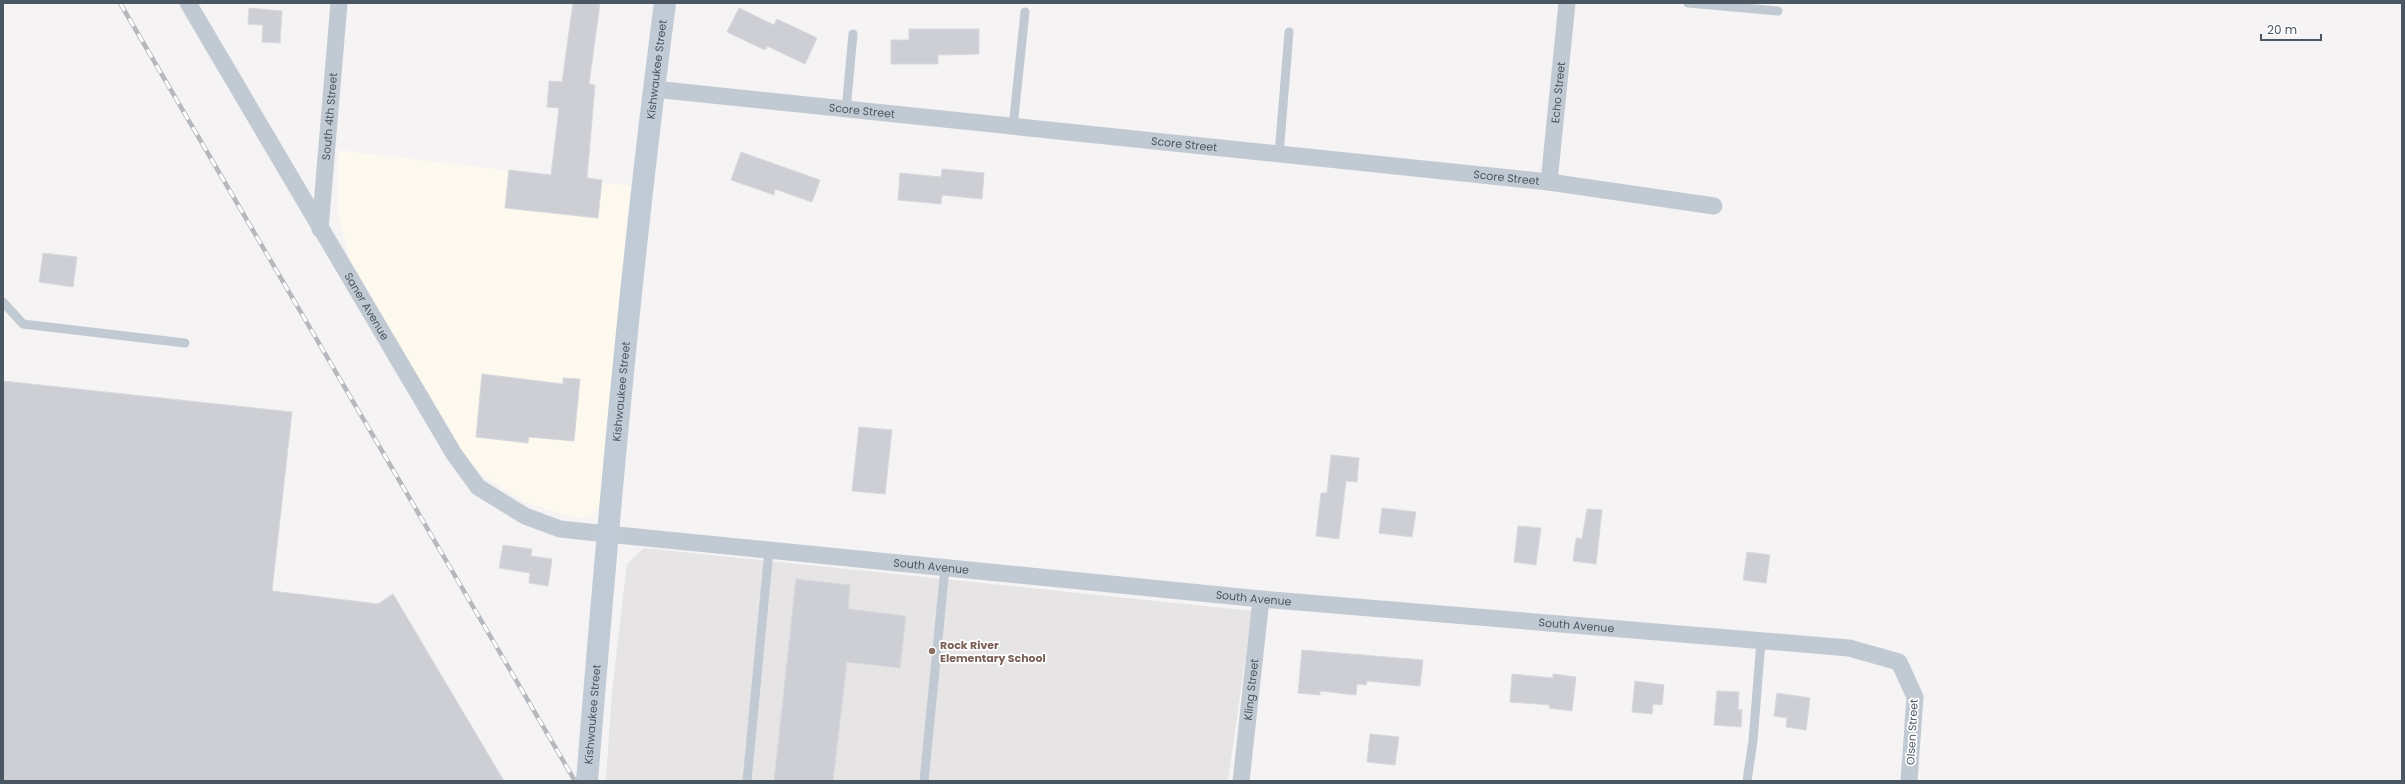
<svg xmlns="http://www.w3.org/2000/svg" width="2405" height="784" font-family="Poppins,sans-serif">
<rect width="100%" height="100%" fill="#f5f3f3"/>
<!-- commercial -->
<path fill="#fdf9ef" d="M339,150L631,186L599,507L592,515L580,519L527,503L483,476L463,455L350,261L338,212Z"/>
<!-- education -->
<path fill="#e6e4e5" d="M644,548L1252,611L1228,781H606L612,691L627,564Z"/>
<!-- building -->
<path fill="#cdcfd5" stroke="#d7d9de" d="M573,3H600L589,84L595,85L587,178L602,180L598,218L505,208L509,170L551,175L559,108L547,107L549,81L562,82Z
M249,8L282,11L280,43L262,42L263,25L248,24Z
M739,8L774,25L777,19L817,38L805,64L767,46L765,50L727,32Z
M909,29H979V54L938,55V64H891V40H909Z
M741,152L820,180L812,202L775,189L774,195L731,180Z
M942,169L984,173L982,199L942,195L941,204L898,200L900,173L941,177Z
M43,253L77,257L73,287L39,282Z
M482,374L563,384V378L580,379L574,441L529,437L528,443L476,437Z
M3,381L292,412L272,591L378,604L393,594L504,781H3Z
M859,427L892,430L885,494L852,491Z
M1331,455L1359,458L1357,482L1346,481L1339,539L1316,536L1321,493H1327Z
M1382,508L1416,512L1412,537L1379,533Z
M1587,509L1602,510L1596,564L1573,561L1576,538L1582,539Z
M1518,526L1541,528L1536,565L1514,562Z
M503,545L532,549L531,556L552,559L548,586L529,583L530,573L499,568Z
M1747,552L1770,555L1766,583L1743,580Z
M796,579L850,585L848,609L906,616L900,668L847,662L833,781H774Z
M1302,650L1423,660L1420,686L1367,681L1366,685L1357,684L1356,695L1320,691V695L1298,693Z
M1512,674L1553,678V674L1576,677L1572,711L1549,708L1550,705L1510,702Z
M1635,681L1664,685L1662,705L1653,704L1652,714L1632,712Z
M1717,691L1739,692L1738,709L1742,710L1741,727L1714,725Z
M1777,693L1810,698L1806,730L1786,727L1787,718L1774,716Z
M1370,734L1399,737L1395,765L1367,762Z"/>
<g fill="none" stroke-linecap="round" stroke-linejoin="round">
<!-- lane -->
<path stroke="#c1cad2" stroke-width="9" d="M1688,3L1778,11
M846,110L853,34
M1013,127L1025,12
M1279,154L1289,32
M3,302L23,324L185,343
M747,781L769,550
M924,781L945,568
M1747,781L1753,741L1761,641"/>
<!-- street -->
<g stroke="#c1cad2" stroke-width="17">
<path id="s1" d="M188,3L454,454L478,487L525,516L560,529L607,534L1261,599L1849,648L1899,662L1915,697L1909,781"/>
<path id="s2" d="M654,89L1549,182L1714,206"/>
<path id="s3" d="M1549,182L1567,3"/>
<path id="s4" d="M320,229L339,3"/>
<path id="s5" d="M1241,781L1261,599"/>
</g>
<!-- secondary -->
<path stroke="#c1cbd6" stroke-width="22" id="s6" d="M587,781C608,521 631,261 665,3"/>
<!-- rail casing -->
<g stroke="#b5b8bd" stroke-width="4.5">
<path id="rail" d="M120,3L575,781"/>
</g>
<!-- rail -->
<use href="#rail" stroke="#fff" stroke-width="3" stroke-dasharray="9" stroke-linecap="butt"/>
</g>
<!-- markers -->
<circle fill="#8d6e63" stroke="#fff" stroke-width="1.5" cx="932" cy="651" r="4"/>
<g text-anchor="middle" stroke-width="3.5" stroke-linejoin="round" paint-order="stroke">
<!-- street labels -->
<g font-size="11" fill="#4a5661" stroke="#fff">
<text dy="4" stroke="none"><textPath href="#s6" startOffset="715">Kishwaukee Street</textPath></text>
<text dy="4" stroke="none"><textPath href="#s3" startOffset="90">Echo Street</textPath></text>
<text dy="4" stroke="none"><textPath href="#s2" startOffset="209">Score Street</textPath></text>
<text dy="4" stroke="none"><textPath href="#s4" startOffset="113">South 4th Street</textPath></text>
<text dy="4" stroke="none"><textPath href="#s2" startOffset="533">Score Street</textPath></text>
<text dy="4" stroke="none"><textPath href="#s2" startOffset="857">Score Street</textPath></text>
<text dy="4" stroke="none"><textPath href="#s1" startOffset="352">Saner Avenue</textPath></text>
<text dy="4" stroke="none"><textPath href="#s6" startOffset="391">Kishwaukee Street</textPath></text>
<text dy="4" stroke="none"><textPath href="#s1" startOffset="1030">South Avenue</textPath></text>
<text dy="4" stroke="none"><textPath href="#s1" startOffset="1354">South Avenue</textPath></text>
<text dy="4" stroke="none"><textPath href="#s1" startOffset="1678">South Avenue</textPath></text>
<text dy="4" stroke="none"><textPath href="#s5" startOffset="92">Kling Street</textPath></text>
<text dy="4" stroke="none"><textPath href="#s6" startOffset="67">Kishwaukee Street</textPath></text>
<text transform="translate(1912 732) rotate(-87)" y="4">Olsen Street</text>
</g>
<!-- education labels -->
<g font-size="11" font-weight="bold" fill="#785e54" stroke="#fff" text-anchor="start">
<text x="940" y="649">Rock River<tspan x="940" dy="13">Elementary School</tspan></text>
</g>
</g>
<!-- border -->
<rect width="2405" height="784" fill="none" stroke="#4a5661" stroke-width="8"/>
<!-- scale -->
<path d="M2261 34v6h60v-6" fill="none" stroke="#4a5661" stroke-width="2"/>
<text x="2267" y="34" font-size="12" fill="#4a5661" stroke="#ffffff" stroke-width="3" paint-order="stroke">20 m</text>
</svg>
